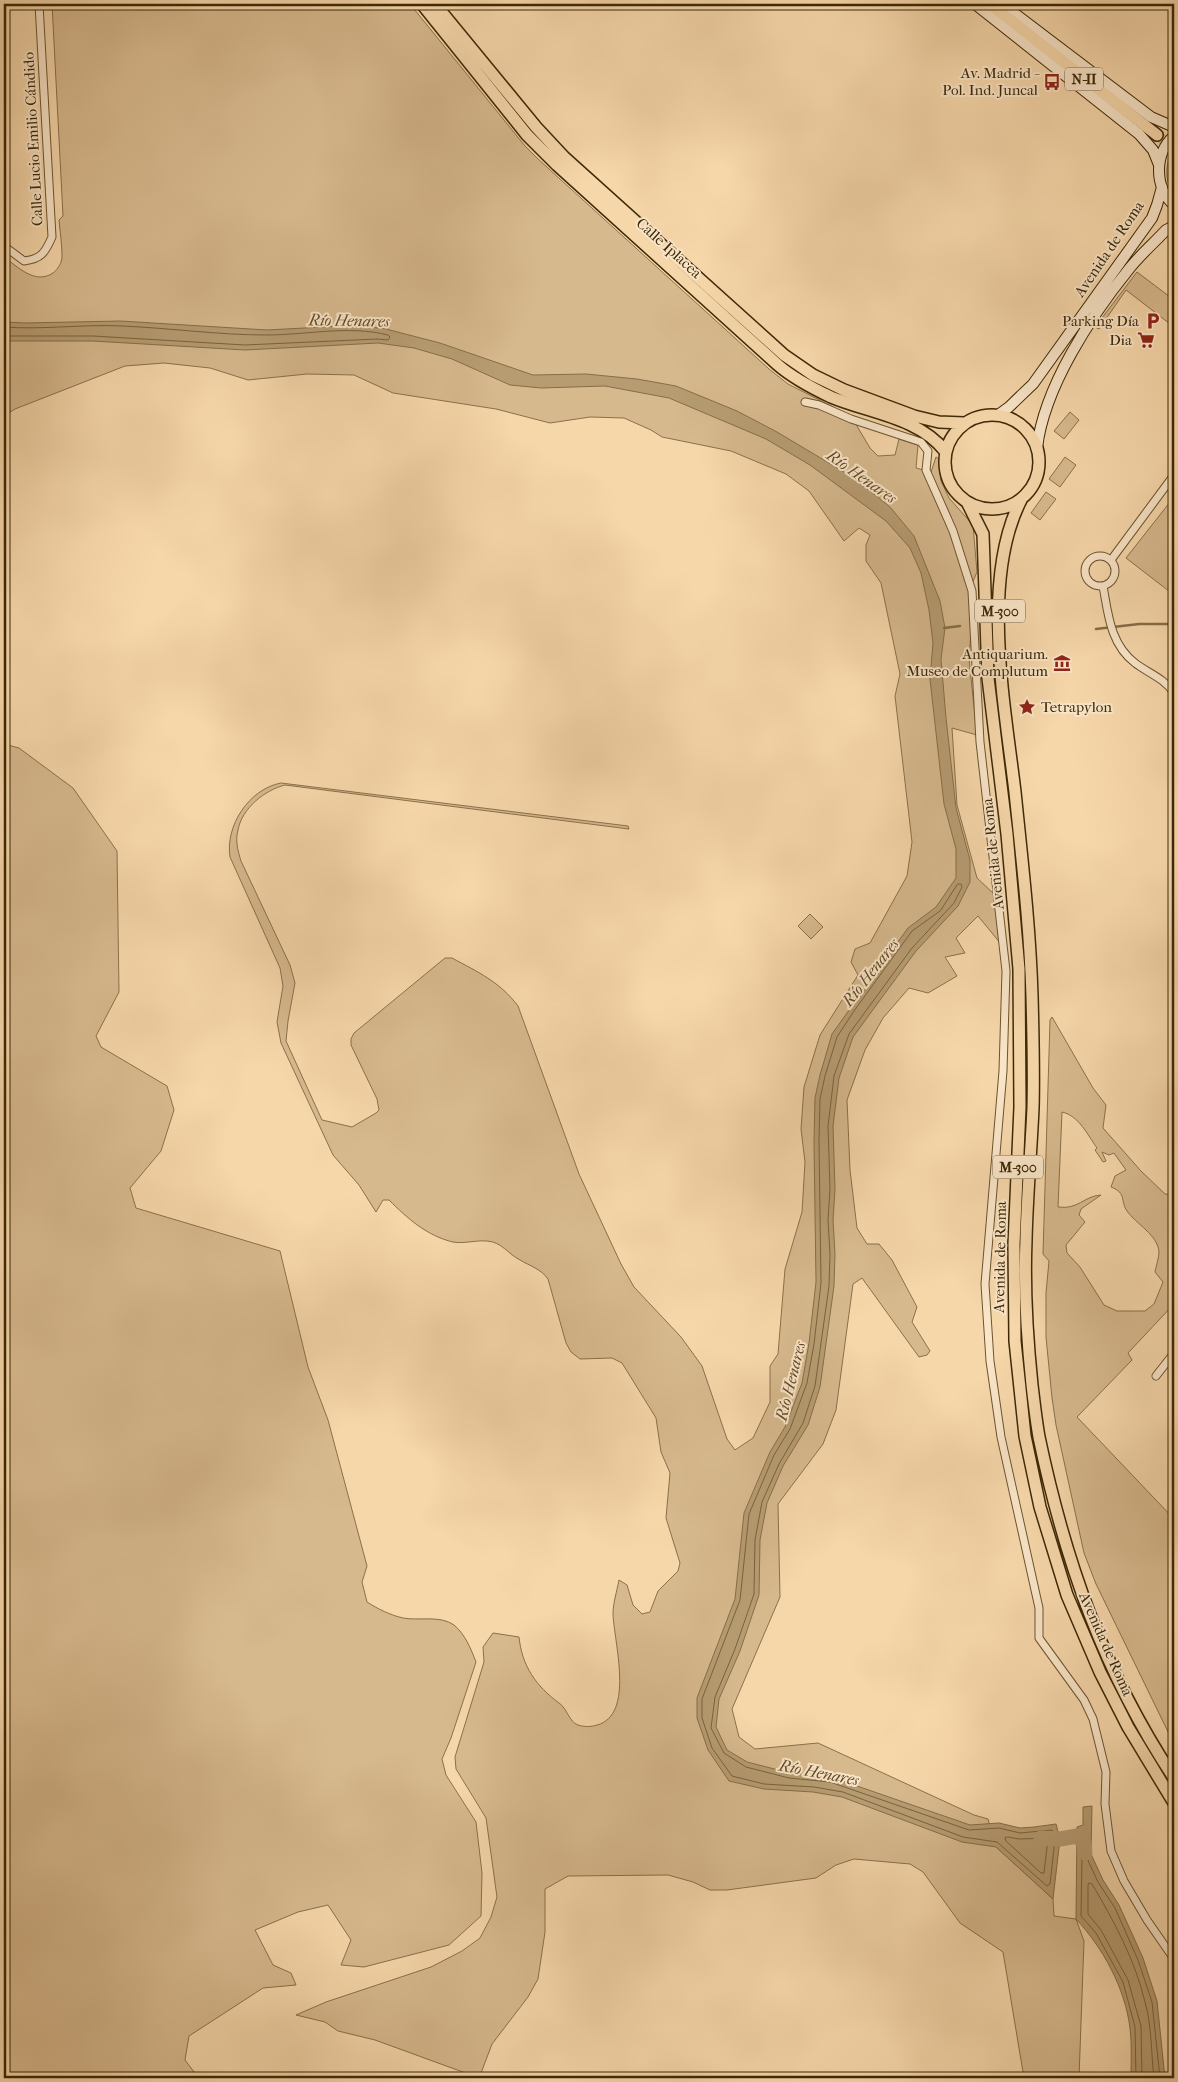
<svg xmlns="http://www.w3.org/2000/svg" width="1178" height="2082" font-family="'IM FELL French Canon',serif">
<rect width="100%" height="100%" fill="#f6d7aa"/>
<filter id="stains"><feTurbulence type="fractalNoise" baseFrequency=".004" numOctaves="4"/><feColorMatrix values="0 0 0 0 .2 0 0 0 0 .09 0 0 0 0 .02 0 0 0 .5 -.17"/></filter>
<radialGradient id="worn" r=".72"><stop offset=".6" stop-color="#630" stop-opacity="0"/><stop offset="1" stop-color="#630" stop-opacity=".3"/></radialGradient>
<!-- green -->
<path fill="#d7b98e" stroke="#8a704a" fill-rule="evenodd" d="M52,4H410L525,146L538,159L769,369L788,384L851,416L870,448L878,456L895,455L899,439L918,445L916,468L931,472L936,457L939,459L941,481L949,498L973,525L977,572L969,591L971,631L969,659L977,735L952,728L957,805L977,878L994,894L1001,944L978,916L956,938L965,953L945,957L957,976L928,993L909,988L883,1018L865,1050L847,1100L850,1170L857,1228L867,1244H879L892,1260L917,1307L912,1322L930,1351L927,1355L919,1357L862,1278L853,1284L836,1410L823,1444L778,1504L780,1597L732,1709L739,1737L755,1749L818,1743L974,1815L988,1819L996,1847L1053,1899L1054,1916L1076,1919L1084,1941L1079,2078H1024L1003,1952L960,1923L923,1872L910,1864L854,1859L836,1865L816,1878L727,1890H710L693,1882L668,1875L568,1876L545,1889V1932L538,1979L528,1997L492,2044L481,2073L471,2075L375,2040L338,2031L325,2022L296,2015L326,2002L431,1967L462,1951L480,1938L491,1917L497,1897L486,1818L456,1769L455,1757L484,1662L483,1647L493,1633L519,1637C522,1666 536,1686 559,1703C567,1708 569,1722 578,1725C584,1727 591,1727 597,1725C635,1715 614,1642 613,1614C613,1603 617,1591 619,1580L627,1585L633,1605L642,1614L650,1612L658,1591L678,1571L680,1563L666,1518L670,1473L661,1452L656,1418L622,1363L612,1358L580,1359L571,1352L566,1343L548,1279C541,1269 530,1266 520,1260C508,1254 502,1242 487,1241C476,1240 464,1244 453,1242C427,1236 407,1218 389,1200H383L376,1212L359,1185L333,1155L281,1043L277,1022L283,986L280,968L230,857C225,826 249,789 281,783L628,826L629,829L285,785C265,790 242,808 238,830C235,841 238,851 241,861L290,965L295,983L288,1021L286,1041L322,1120L352,1127L376,1113L379,1110L377,1099L351,1045V1039L354,1033L445,958H452C478,972 500,982 518,1006L579,1174L621,1264L634,1287L681,1337L702,1366L727,1439L735,1450L753,1438L770,1402V1366L778,1354L785,1269L802,1212L805,1162L801,1129L804,1087L820,1035L858,975L851,962L855,949L870,943L907,876L912,842L895,696L900,674L881,583L866,561V545L870,535L859,528L844,541L809,491L786,474L731,451L662,437L651,430L624,418L590,417L550,423L496,409L393,393L354,375L307,374L248,380L210,368L164,363L125,366L15,409L4,416V257C18,267 35,285 53,273C58,269 62,263 62,256C62,244 60,232 59,220L63,216Z
M1173,149L1174,150V195C1164,180 1165,165 1173,149Z
M1137,272L1174,300V327L1126,290L1099,329L1095,327Z
M1070,412L1079,420L1064,439L1054,431Z
M1065,457L1076,465L1060,487L1049,479Z
M1046,492L1056,499L1040,520L1031,513Z
M1174,497V595L1126,558Z
M4,744L19,748L73,788L117,851L119,992L96,1036L101,1047L167,1086L174,1110L161,1151L130,1188L136,1208L280,1251L308,1367L328,1420L367,1566L362,1582L367,1602C378,1609 390,1615 403,1618C419,1621 440,1615 454,1625C465,1634 471,1649 476,1662L451,1738L442,1759L446,1775L476,1822L482,1873L481,1916L449,1945L364,1967L341,1965L351,1940L328,1905L298,1912L255,1930L273,1965L291,1973L296,1985L263,1988L189,2036L185,2060L194,2072L210,2078H4Z
M810,914L823,927L811,939L798,926Z
M1052,1017L1093,1088L1106,1105L1103,1128L1141,1171L1165,1194L1174,1195V1207L1168,1208L1174,1217V1304L1128,1353L1132,1360L1077,1417L1174,1519V1744L1096,1584L1084,1553L1056,1425L1052,1398L1046,1337V1293L1049,1261L1043,1254L1050,1020ZM1062,1112C1079,1116 1087,1134 1097,1148L1095,1150L1103,1162L1106,1161L1102,1152L1109,1155L1114,1153L1126,1170L1115,1176L1111,1187C1127,1193 1120,1201 1127,1211C1136,1224 1158,1235 1159,1252C1159,1258 1156,1266 1155,1272L1163,1282L1154,1304L1145,1311H1117L1104,1305L1080,1267L1067,1253L1066,1245L1085,1222L1079,1215L1081,1209L1101,1195C1084,1196 1078,1210 1058,1207Z"/>
<!-- water -->
<path fill="#b79c72" stroke="#866e47" d="M120,321L267,330L342,326L382,328L440,343L533,375L586,374L637,379L676,386L737,411L777,432L854,478L890,507L914,536L940,601L945,628L941,659L946,718L956,808L970,860V882L958,906L916,951L853,1037L839,1078L833,1126L835,1189L833,1220L835,1254L834,1286L820,1387L808,1425L783,1466L767,1503L760,1540L759,1595L740,1651L719,1699L716,1727L727,1750L747,1762L790,1773L831,1777L970,1825L999,1823L1020,1828L1034,1827L1056,1824L1060,1839L1053,1899L996,1847L962,1842L842,1797L813,1792L764,1789L729,1781L708,1750L697,1718V1698L735,1599L744,1513L770,1452L785,1427L802,1383L809,1343L816,1282L814,1142L815,1098L820,1075L832,1034L908,928L936,907L956,878V849L944,804L930,679L933,643L929,610L921,573L910,548L886,521L810,465L766,439L669,398L605,386L541,388L510,385L452,359L414,348L378,343L245,350L93,341H4V322L25,323Z
M1092,1806L1091,1854L1103,1880L1119,1905L1143,1958L1157,2001L1165,2078H1131C1131,2062 1132,2044 1130,2028C1125,1988 1103,1948 1076,1919L1077,1827L1083,1825V1807Z"/>
<g fill="none" stroke-linecap="round" stroke-linejoin="round">
<!-- shore -->
<path stroke="#7a623c" stroke-width="1" d="M4,327C43,330 83,324 122,326C170,328 218,335 267,335C306,335 349,325 388,335L390,337L388,340L377,339L245,345L93,336H4
M958,884H961L962,887L954,903L912,948L849,1034L834,1076L828,1126L830,1189L828,1220L830,1254L829,1286L815,1386L803,1423L779,1464L762,1502L755,1540L754,1594L735,1649L715,1697L711,1728L724,1753L746,1767L789,1778L830,1782L969,1830L999,1828L1020,1833L1052,1830L1055,1839L1050,1884L1047,1886L997,1842L963,1837L843,1792L814,1787L764,1784L732,1776L712,1748L702,1718V1699L740,1600L749,1514L774,1455L790,1429L807,1383L814,1344L821,1283L819,1142L820,1099L825,1076L837,1037L854,1011L912,931L940,911Z
M1008,1837L1019,1839L1048,1838L1044,1873H1041L1006,1841L1005,1838Z
M1136,2078L1135,2027L1123,1982L1096,1933L1081,1916L1082,1857L1084,1854L1086,1856L1098,1882L1115,1908L1138,1960L1152,2002L1160,2078
M1142,2078L1141,2026L1128,1980L1101,1930L1088,1914V1885L1089,1883L1092,1884C1114,1921 1135,1960 1145,2002C1152,2026 1151,2054 1154,2078"/>
<!-- stream -->
<path stroke="#866e47" stroke-width="2.5" d="M944,628L960,626
M1096,629L1139,624H1174"/>
<!-- river -->
<path stroke="#b79c72" stroke-width="15" d="M1041,1838L1060,1839L1077,1836L1084,1843L1085,1853"/>
<!-- primary-tunnel -->
<path stroke="#d1b489" stroke-width="11" stroke-dasharray="11 5.5" stroke-linecap="butt" d="M1157,135L1174,148"/>
<!-- street casing -->
<g stroke="#6b542f" stroke-width="9">
<path id="street" d="M4,246L24,261C41,259 45,253 52,237L39,4
M805,402L819,405L851,419L921,442L928,451L926,470L953,531L972,591L980,742L1006,971L1003,1071L985,1284L990,1361L1001,1437L1039,1608V1638L1084,1700L1093,1719L1106,1772L1105,1804L1111,1851L1124,1881L1147,1920L1174,1959
M1085 571a15 15 0 1 1 30 0a15 15 0 1 1-30 0Z
M1111,560L1174,475
M1103,586C1108,613 1110,644 1135,663C1148,673 1164,678 1174,693
M1156,1376L1174,1353"/>
</g>
<!-- secondary casing -->
<g stroke="#3d2806" stroke-width="12">
<path id="secondary" d="M975,4L1139,134L1153,150L1159,165
M1002,4L1151,117L1174,127
M1174,136C1154,153 1154,188 1174,205
M998,415L1009,407L1033,384L1152,218L1157,205L1162,187
M1037,448C1044,387 1091,316 1129,269C1140,255 1154,243 1166,230L1174,226"/>
</g>
<!-- primary casing -->
<g stroke="#3d2806" stroke-width="14">
<path id="primary" d="M422,4L527,135L557,165L778,365C793,378 812,388 831,397C869,413 918,417 945,451
M435,4L536,127L564,157L784,355L813,375L844,390L914,416L939,422L964,423
M990,4L1157,135
M945 462a47 47 0 1 1 94 0a47 47 0 1 1-94 0Z
M1021,500C980,580 1005,706 1015,792C1022,860 1030,928 1032,996C1033,1033 1034,1071 1033,1108C1031,1152 1027,1196 1026,1240C1024,1288 1027,1337 1032,1385C1034,1402 1036,1420 1039,1437C1065,1561 1104,1673 1174,1778
M968,504L983,534L988,678L1007,834L1019,969L1020,1107L1014,1244L1015,1341L1025,1436L1040,1507L1067,1595L1100,1672L1128,1727L1174,1803"/>
</g>
<!-- street -->
<use href="#street" stroke="#f9e5c8" stroke-width="7"/>
<!-- secondary -->
<use href="#secondary" stroke="#f9e5c8" stroke-width="10"/>
<!-- primary -->
<use href="#primary" stroke="#f6d7aa" stroke-width="11"/>
</g>
<!-- icons -->
<defs>
<g id="bus-bare" transform="scale(1.35)"><path d="M-5-6H5V4H4V6H2V4H-2V6H-4V4H-5ZM-3.5-4V0h7V-4ZM-3.5 1.2v1.5H-2V1.2ZM2 1.2v1.5H3.5V1.2Z" fill="#8f2418" stroke="#f9e5c8" stroke-width="2.5" paint-order="stroke"/></g>
<g id="parking-bare" transform="scale(1.35)"><path d="M-3.5-5.5H1a3.5 3.5 0 0 1 0 7H-1V5.5H-3.5ZM-1-3.4V-.6H.8a1.4 1.4 0 0 0 0-2.8Z" fill="#8f2418" stroke="#f9e5c8" stroke-width="2.5" paint-order="stroke"/></g>
<g id="supermarket-bare" transform="scale(1.35)"><path d="M-6-5.5h2.5l.6 2H6L4.5 2H-2.5L-4.4-4H-6ZM-1.5 3.2a1.3 1.3 0 1 0 .1 0ZM3 3.2a1.3 1.3 0 1 0 .1 0Z" fill="#8f2418" stroke="#f9e5c8" stroke-width="2.5" paint-order="stroke"/></g>
<g id="museum-bare" transform="scale(1.35)"><path d="M0-6L6-3V-2H-6V-3ZM-5-1h2V3h-2ZM-1-1h2V3h-2ZM3-1h2V3H3ZM-6 4H6V6H-6Z" fill="#8f2418" stroke="#f9e5c8" stroke-width="2.5" paint-order="stroke"/></g>
<g id="sight-bare" transform="scale(1.35)"><path d="M0-6L1.8-2.2L6-1.7L2.9 1.2L3.7 5.4L0 3.3L-3.7 5.4L-2.9 1.2L-6-1.7L-1.8-2.2Z" fill="#8f2418" stroke="#f9e5c8" stroke-width="2.5" paint-order="stroke"/></g>
</defs>
<g fill-rule="evenodd">
<use href="#bus-bare" x="1052" y="82"/>
<use href="#parking-bare" x="1153" y="321"/>
<use href="#supermarket-bare" x="1146" y="340"/>
<use href="#museum-bare" x="1062" y="663"/>
<use href="#sight-bare" x="1027" y="707"/>
</g>
<g text-anchor="middle" stroke-width="4" stroke-linejoin="round" paint-order="stroke">
<!-- shield labels -->
<g fill="#f9e5c8" stroke="#756140" stroke-width="1">
<rect x="1065" y="67.5" width="38" height="23" rx="4"/>
<rect x="975" y="599.5" width="50" height="23" rx="4"/>
<rect x="993" y="1155.5" width="50" height="23" rx="4"/>
</g>
<g font-size="14" font-weight="bold" fill="#3d2806">
<text x="1084" y="84">N-II</text>
<text x="1000" y="616">M-300</text>
<text x="1018" y="1172">M-300</text>
</g>
<!-- poi labels -->
<g font-size="15" fill="#3d2806" stroke="#f9e5c8" text-anchor="end">
<text x="1038" y="78">Av. Madrid -<tspan x="1038" dy="17">Pol. Ind. Juncal</tspan></text>
<text x="1139" y="326">Parking Día</text>
<text x="1132" y="345">Dia</text>
<text x="1048" y="659">Antiquarium.<tspan x="1048" dy="17">Museo de Complutum</tspan></text>
<text x="1041" y="712" text-anchor="start">Tetrapylon</text>
</g>
<!-- street labels -->
<g font-size="15" fill="#3d2806" stroke="#f9e5c8">
<text transform="translate(33 139) rotate(-93)" y="5">Calle Lucio Emilio Cándido</text>
<text transform="translate(669 248) rotate(42)" y="5">Calle Iplacea</text>
<text transform="translate(1109 249) rotate(-56)" y="5">Avenida de Roma</text>
<text transform="translate(993 854) rotate(-96)" y="5">Avenida de Roma</text>
<text transform="translate(1000 1257) rotate(-89)" y="5">Avenida de Roma</text>
<text transform="translate(1106 1644) rotate(66)" y="5">Avenida de Roma</text>
</g>
<!-- water labels -->
<g font-size="16" font-style="italic" fill="#624b26" stroke="#f9e5c8">
<text transform="translate(349 320) rotate(1)" y="6">Río Henares</text>
<text transform="translate(862 476) rotate(35)" y="6">Río Henares</text>
<text transform="translate(870 972) rotate(-52)" y="6">Río Henares</text>
<text transform="translate(790 1381) rotate(-76)" y="6">Río Henares</text>
<text transform="translate(819 1772) rotate(11)" y="6">Río Henares</text>
</g>
</g>
<!-- margin -->
<rect width="1178" height="2082" fill="none" stroke="#f6d7aa" stroke-width="20"/>
<rect x="5" y="5" width="1168" height="2072" fill="none" stroke="#3d2806" stroke-width="2.5"/>
<rect x="10" y="10" width="1158" height="2062" fill="none" stroke="#3d2806"/>
<rect width="100%" height="100%" filter="url(#stains)"/>
<rect width="100%" height="100%" fill="url(#worn)"/>
</svg>
